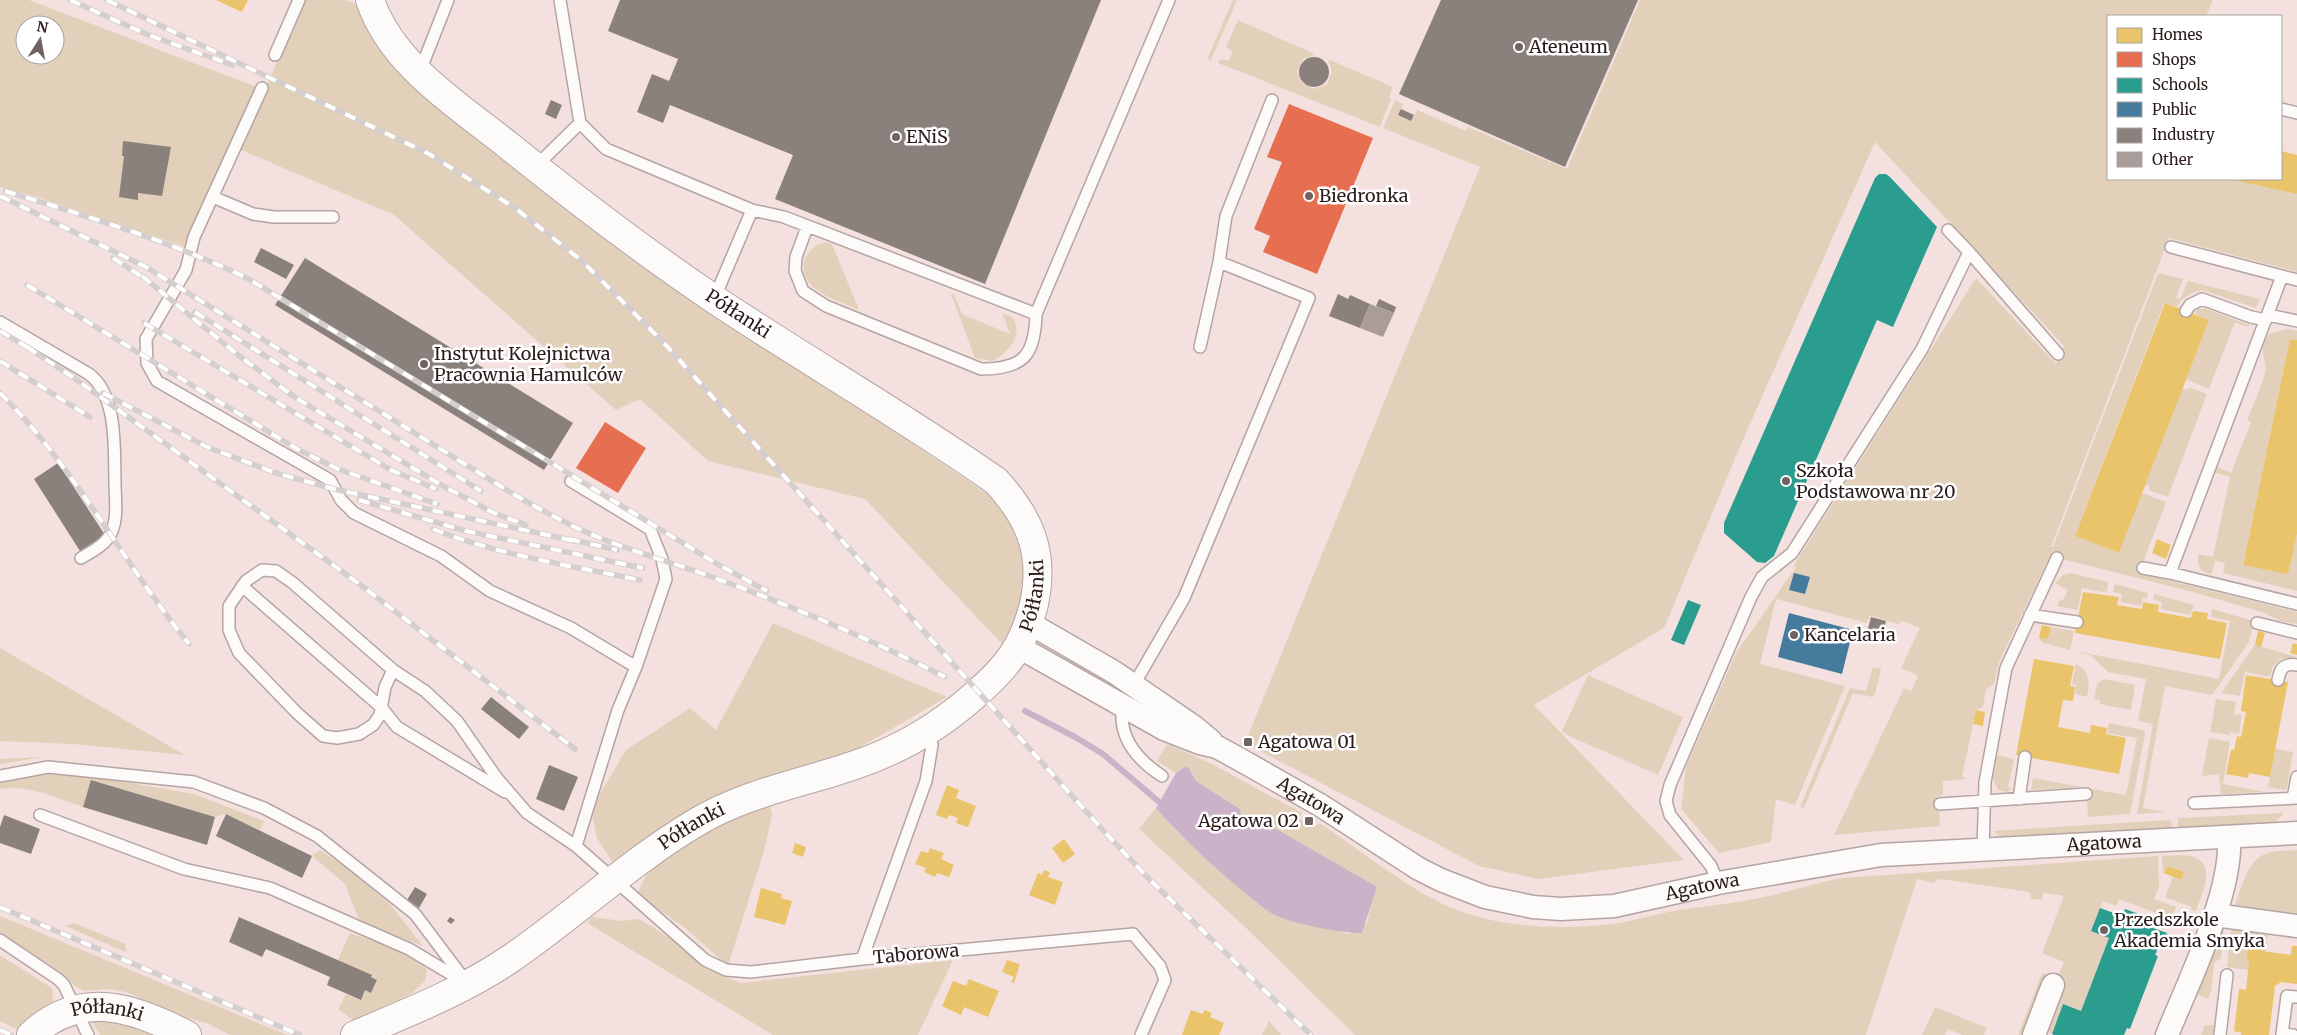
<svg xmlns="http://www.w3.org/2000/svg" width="2297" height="1035" font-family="Merriweather,serif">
<rect width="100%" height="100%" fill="#f4e1df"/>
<!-- green -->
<path fill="#e2d0bb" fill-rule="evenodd" d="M0,0H29L259,88L189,248L37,197L0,187ZM25,25H55V55H25Z
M304,0H346L359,5L712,309L995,499C1000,506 1007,512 1011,520C1035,562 1025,605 1002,644L865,499L708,461L640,399L616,410L394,215L239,149Z
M1233,0H1237L1211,60L1207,59Z
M1640,0H2213L2206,16H2108V179H2230L2297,194V272L2169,238L2051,547H2053L2158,273L2183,279L2176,298L2180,299L2188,281L2260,299L2256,308L2202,290C2191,292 2181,298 2177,307L2164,303L2075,536L2119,553L2142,493L2166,502L2139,573L2297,612V624L2280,621L2265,613L2193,592L2050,556L1999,662L1994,684L1986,689L1983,707L1976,710L1962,777L1968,779L1943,781V795L1938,797L1940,826L1834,835L1904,688L1911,691L1918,676L1901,668L1920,628L1903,621L1897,624L1870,615L1867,623L1776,599L1760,664L1845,686L1795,805L1776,799L1771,842L1719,853L1681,809L1686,767L1736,653L1796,567L1794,565L1976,278L2056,364L2064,346L1875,142L1742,442L1664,628L1534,705L1684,860L1538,879L1479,866L1245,743L1480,167L1383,128L1395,100L1403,104L1398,115L1411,121L1417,110L1466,131L1468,127L1567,169Z
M1238,20L1315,54L1303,59L1297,71L1302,83L1314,89L1327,84L1332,72L1328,59L1393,87L1389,97L1391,99L1380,127L1218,63L1220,59L1229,61L1233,52L1226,47Z
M825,242L832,244L859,310C839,301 794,289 805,259C809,250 816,244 825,242Z
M951,294H954L962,314L1010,334L1002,313L1012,317C1025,335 1008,353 992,361L975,358Z
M2204,308L2249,325L2248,327L2235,322L2209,389L2186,379L2209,320L2195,314L2197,309Z
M2289,329L2297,331V340L2290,339L2243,564L2288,574L2297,534V591L2223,573L2225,563L2215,561L2211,575L2201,570L2198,563V554L2213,557L2230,477L2216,473L2217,467L2231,473L2251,422L2247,420C2253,405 2261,389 2265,373C2269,360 2255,352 2270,333Z
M2189,387L2207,394L2168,497L2149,490L2150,486L2145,485L2182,388L2188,390Z
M2070,573L2108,582L2107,591L2102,592L2082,588L2078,610L2057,606L2060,599L2063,600L2068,590L2055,583L2063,575Z
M2115,584L2148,593L2147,598H2143L2141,606L2121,602L2122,594L2113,592Z
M2154,594L2194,605L2190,615L2161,609L2162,602L2153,599Z
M2212,609L2254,621L2249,642L2212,695L2165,686L2143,808L2166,812L2137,814L2153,724L2138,721L2146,679L2108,672L2090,655L2043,643L2038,637L2048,639L2051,627L2074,631L2070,650L2219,679L2230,621L2211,617Z
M773,623L947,697L855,750L736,793L614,865L597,838L591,809L626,750L690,708L716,730Z
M2255,645L2297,657L2280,659L2272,668L2270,677L2245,672L2240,696L2221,693Z
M0,648L185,755L73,744L0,741Z
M2076,664C2090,671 2090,682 2087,697L2075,694L2076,685L2072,684Z
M1873,667L1881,669L1875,694L1872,697L1853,693L1804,808L1800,807L1850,688L1866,691Z
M1588,675L1683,717L1658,775L1567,735L1562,731Z
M2104,679L2135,685L2131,710L2100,704V700L2094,699L2097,684Z
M2216,699L2236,702L2234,714L2242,715L2239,734L2230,732V735L2210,732Z
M2109,723L2143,730L2145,733L2130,814L2088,817L2086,788L2126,795L2137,738L2107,733Z
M2209,738L2230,742L2223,784L2265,792L2221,794L2219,774L2202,776Z
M1167,744L1212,764L1302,813L1299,818L1315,827L1319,823C1363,851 1404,887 1452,908C1501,928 1561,930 1613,924C1630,922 1647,916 1664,913C1699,906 1735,904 1769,896C1794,890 1817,883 1842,878L2158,856L2159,887L2154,899L2176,907L2169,925L2154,919L2156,913L2119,899L2116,906L2103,901L2091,931L2109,938L2081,1011L2063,1004L2052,1034L2045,1031L2018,1035L2042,973L2057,979L2064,962L2042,953L2064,896L2044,893L2041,900L2031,899L2030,892L1940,879L1933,883L1917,879L1866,1035H1355L1246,928L1139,829L1156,808L1178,833L1226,877L1327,928L1349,934L1367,923L1376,887L1268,824L1245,822L1241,816L1240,809L1196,781L1192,772L1179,769L1176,773L1157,761Z
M2275,749L2293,752L2287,788L2284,790L2268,787Z
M1997,755L2014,759L2008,787L2011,788L2007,792L1998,790L1993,779Z
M44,757L0,764V759Z
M44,774L91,776L194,794L264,821L260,830L226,814L215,817L92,780L83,807C57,798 28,784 0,789V781Z
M2033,778L2081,787L2031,790Z
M770,804L772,815L764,851L728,966L685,928L637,894L649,869L709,827Z
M2284,813L2273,824L2178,828V818Z
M2171,820L2172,829L2001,837L1993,831Z
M320,850L344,866L389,903L423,946L381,930L358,918L345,884L312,856Z
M2297,850V919L2233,911C2240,893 2246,861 2265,854C2275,850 2287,851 2297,850Z
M2181,855C2220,856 2204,889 2196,911L2191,910L2192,907L2165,897L2173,877L2181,880L2184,872L2167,866L2163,873L2162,856Z
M0,916L287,1035H230L209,1024L181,1016L126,992L107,989L84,991L75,986L61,972L0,932Z
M592,917L622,921L639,919L667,936L711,970L740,983L953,960L918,1035H773L587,923Z
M74,923L125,944L126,952L65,926Z
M2224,927L2221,958L2214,963L2211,992L2208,999L2194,993L2219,930Z
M2231,927L2268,931L2266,952L2262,951V948L2248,947L2246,960L2249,961L2248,970L2227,967Z
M350,933C374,942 411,949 427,970L425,981L411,994L354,1021L338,1009L346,994L360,1000L365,990L372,992L377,980L338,960Z
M0,955L52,988L53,1002L18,1030L0,1021Z
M1935,1007L1987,1028L1984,1035H1963L1948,1029L1945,1035H1922Z
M92,1021C114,1021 132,1026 152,1035H100Z
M1269,1021L1281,1035H1262Z
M2205,1025H2214L2213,1035H2201Z"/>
<!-- water -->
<path fill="#cbb2c8" d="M1184,767L1189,768L1196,781L1240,809L1241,816L1245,822L1268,824L1377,887L1362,933C1344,934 1288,923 1273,914C1261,907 1250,897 1239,888C1209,863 1181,837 1156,808L1176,773Z"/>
<!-- homes -->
<path fill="#e9c46a" d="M216,0H248L242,12Z
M2281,151L2297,155V194L2233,180L2281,179Z
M2165,303L2209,320L2119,553L2075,536Z
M2290,339L2297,340V534L2288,574L2243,565Z
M2157,539L2171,545L2166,559L2152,553Z
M2083,592L2119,597L2117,605L2142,609L2143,602L2159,605L2158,612L2191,618L2193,611L2208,613L2207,619L2227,623L2220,659L2075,633Z
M2042,625L2051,627L2048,639L2039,638Z
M2258,631L2265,633L2261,647L2255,645Z
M2293,643L2297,644V655L2290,653Z
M2034,659L2074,666L2070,686L2075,687L2073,701L2063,700L2058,727L2090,733L2091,725L2107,728L2106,734L2126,738L2119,774L2016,755Z
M2246,675L2288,682L2270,777L2249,773L2248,778L2226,774L2231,750H2234L2237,736L2241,737L2246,712L2241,711Z
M1976,710L1985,712L1983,726L1973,724Z
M947,785L959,790L956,798L976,806L968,827L956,823L958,818L949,815L947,819L936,815Z
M1064,839L1075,854L1063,863L1052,848Z
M795,843L806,847L803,857L792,853Z
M930,848L944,853L941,859L954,865L949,877L937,873L935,877L924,872L926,868L915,864L921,851L928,853Z
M2167,866L2184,872L2181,880L2164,873Z
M1044,870L1050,872L1048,877L1063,882L1055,905L1029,895L1038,873L1042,875Z
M761,888L782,894L781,898L792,901L785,925L754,917Z
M2292,946H2297V984L2281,982L2275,986L2269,1035H2241V1033L2234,1031L2239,989L2246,990L2249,961H2246L2248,947L2262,948V951L2291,955Z
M1007,960L1020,964L1014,983L1011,982L1014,977L1002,972Z
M969,979L999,991L988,1017L964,1007L961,1015L942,1006L953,981L966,986Z
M1191,1010L1203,1014L1204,1010L1212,1013L1210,1017L1224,1023L1219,1035H1182Z"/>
<!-- shops -->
<path fill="#e76f51" d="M1289,104L1373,138L1317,274L1263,252L1270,236L1254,229L1282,162L1267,157Z
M605,422L646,448L618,493L576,468Z"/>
<!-- schools -->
<path fill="#2a9d8f" d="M1879,174H1886L1890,177L1937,227L1893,327L1877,320L1774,556L1765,563L1757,562L1724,533V523L1875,178Z
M1688,600L1701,605L1684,645L1671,640Z
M2100,908L2122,916L2125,909L2147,917L2150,919L2147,926L2167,933L2162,948L2158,947L2156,953L2155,955L2158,956L2130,1029L2127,1028L2124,1035H2054L2052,1034L2063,1004L2081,1011L2109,938L2091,931Z"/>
<!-- public -->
<path fill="#457b9d" d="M1794,573L1810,577L1805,594L1789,590Z
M1789,613L1853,630L1842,674L1778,657Z"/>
<!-- industry -->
<path fill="#8a817c" d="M620,0H1101L985,284L775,199L793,155L670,105L663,123L637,112L652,74L669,81L678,59L608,31Z
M1441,0H1638L1565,167L1399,94Z
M1299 72a15 15 0 1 1 30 0a15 15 0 1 1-30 0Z
M551,100L562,105L556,119L545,114Z
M1401,109L1414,115L1411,121L1398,115Z
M123,141L171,147L162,196L138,193V200L119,197L124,156H122Z
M261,248L294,265L286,279L254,262Z
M305,258L573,423L544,470L275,305Z
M1338,294L1348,299L1350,295L1370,304L1360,328L1329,316Z
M1379,299L1396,307L1394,313L1376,306Z
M58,463L105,535L80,551L34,479Z
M1871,617L1886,621L1882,636L1867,632Z
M491,697L529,727L519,739L481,709Z
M549,765L578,777L564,811L536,799Z
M91,780L215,817L207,845L83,807Z
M226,814L312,856L302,878L216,836Z
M4,815L40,829L31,854L0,843V827Z
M415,887L427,894L419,908L407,900Z
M239,917L372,975L371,977L377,980L371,993L365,990L361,1000L327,985L330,977L266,949L262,957L229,942Z
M450,917L455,920L451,924L447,921Z"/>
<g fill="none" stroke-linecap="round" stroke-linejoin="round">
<!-- stream -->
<path stroke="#cbb2c8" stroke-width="6" d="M1025,711L1075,737L1103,754L1158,801"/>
</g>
<!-- building -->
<path fill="#aa9c98" d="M1370,304L1394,313L1383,337L1360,328Z"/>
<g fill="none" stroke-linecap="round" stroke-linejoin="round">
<!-- lane casing -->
<g stroke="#b4a4a2" stroke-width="14">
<path id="lane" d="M560,0L580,123L606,149L752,210L714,299
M275,55L299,0
M420,71L448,0
M262,88L194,237L186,270L146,339L147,363L157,381L330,480L341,500L354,513L441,556L490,591L571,628L636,667
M2281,109L2297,113
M535,167L580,123
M213,197L253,214L274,217H333
M752,210L784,217L1036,314L1169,0
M807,227L796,257L795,271L803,291L826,306L981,369C1023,369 1035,356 1036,314
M1948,230L1969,252
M2171,247L2297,280
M2186,311L2190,305L2202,299L2251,317L2266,320
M2268,315L2297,321
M0,322L89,374C118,396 114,449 115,482C115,497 118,516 112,531C107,544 93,551 81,558
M1200,347L1219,262L1226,216L1272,100
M571,481L650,529L662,559L666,579L636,667L618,710L576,846
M2143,568L2170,573L2297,604
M2170,573L2282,276
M242,586L381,707L397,727L505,792
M2030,615L2077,622
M2257,623L2297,633
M393,670L385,687L380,715L373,725L359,734L337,738L323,736L297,713L239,653L229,630V606L246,581L262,570L276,571L293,583L393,670L425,691L457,721L496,777L527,813L576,846L705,960L726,970L751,972L862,959L1133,934L1160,966L1165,980L1141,1035
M2278,680C2280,668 2284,663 2297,665
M1132,688L1184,598L1309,298L1219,262
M1123,704C1117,736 1136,759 1162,776
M0,776L48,767L194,782L264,808L317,836L415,914L467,983
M2293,798L2297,777
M2019,799L2025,757
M2194,803L2297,798
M1940,804L2086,794
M40,815L184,869L270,888L409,949L461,980
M1983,850L1985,782L2006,668L2057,558
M1718,883L1711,866L1670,815L1666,801L1670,785L1751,597L1762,577L1792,553L1922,349L1969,252L2058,354
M0,940L58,979L64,985L88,1035
M862,959L926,781L932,745L928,731
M2220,1035L2227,975
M2293,1035L2282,1034L2287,996L2297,997"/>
</g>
<!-- street casing -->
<g stroke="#b4a4a2" stroke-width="25">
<g id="street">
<path d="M1029,623L1114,672L1193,726L1211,741"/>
<path id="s1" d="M1019,647L1164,729L1200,743L1217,747L1239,759L1320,805L1419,869L1441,880L1485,897L1533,907L1561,909L1614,906L1718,883L1881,855L2297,833"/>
<path d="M2215,915L2297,926"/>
<path d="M2034,1035L2053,985"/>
<path d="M2167,1035C2188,983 2233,892 2229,837"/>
</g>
</g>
<!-- secondary casing -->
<g stroke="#b4a4a2" stroke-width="30">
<g id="secondary">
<path id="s2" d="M31,1035C81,989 133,1007 187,1035"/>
<path id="s3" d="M355,1035C407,1013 463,991 510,959C574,915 631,861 697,822C745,793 803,783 855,765C900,750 940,726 975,695C1007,667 1024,646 1034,604C1045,553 1030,518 996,481C905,417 807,361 714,299C643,251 575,199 509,146C458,105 392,65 370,0"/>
</g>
</g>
<!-- lane -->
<use href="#lane" stroke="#fdfafa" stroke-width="11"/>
<!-- street -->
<use href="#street" stroke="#fdfafa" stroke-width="22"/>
<!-- secondary -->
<use href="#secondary" stroke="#fdfafa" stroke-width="28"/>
<!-- rail casing -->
<g stroke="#d4cece" stroke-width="5.5">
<path id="rail" d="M70,0L146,34L232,65
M107,0L429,154L515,208L582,261L664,343L1101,828L1149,879L1311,1035
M5,191C86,216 170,241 247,278L719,565L767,591
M0,196L146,267L515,495C543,511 570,526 600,538C637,553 677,564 715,578C794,607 870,639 945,677
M113,258L147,280
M142,276L238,355L296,398L443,486L494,513L526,525
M27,285L297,449L338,469L437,504
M195,312L481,491
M144,323L391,470L436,489
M0,331L32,350
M27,347L77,380L358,583L575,749
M0,361L90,417
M0,393C75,467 123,563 189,644
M103,393L207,447L276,473L334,489L575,541
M359,500L466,531L643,568
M433,529C499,555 571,566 640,580
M569,539L617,550
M0,907L300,1035
M0,1030L11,1035"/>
</g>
<!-- rail -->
<use href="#rail" stroke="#fff" stroke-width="4" stroke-dasharray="11" stroke-linecap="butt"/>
</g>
<!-- markers -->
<g fill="#716160" stroke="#fff" stroke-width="2">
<circle cx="1519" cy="47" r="5"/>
<circle cx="896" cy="137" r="5"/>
<circle cx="1309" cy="196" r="5"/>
<circle cx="424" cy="364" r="5"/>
<circle cx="1786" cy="481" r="5"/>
<circle cx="1794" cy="635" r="5"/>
<rect x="1243" y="737" width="10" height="10" rx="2.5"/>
<rect x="1304" y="816" width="10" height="10" rx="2.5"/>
<circle cx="2104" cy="930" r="5"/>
</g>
<g text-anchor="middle" stroke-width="5" stroke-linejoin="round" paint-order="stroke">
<!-- poi labels -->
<g font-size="18" fill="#2b1c1b" stroke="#fff" text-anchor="start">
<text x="1529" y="53">Ateneum</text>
<text x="906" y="143">ENiS</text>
<text x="1319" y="202">Biedronka</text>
<text x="434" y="360">Instytut Kolejnictwa<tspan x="434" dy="21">Pracownia Hamulców</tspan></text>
<text x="1796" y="477">Szkoła<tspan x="1796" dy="21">Podstawowa nr 20</tspan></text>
<text x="1804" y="641">Kancelaria</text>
<text x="1258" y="748">Agatowa 01</text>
<text x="1299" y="827" text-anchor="end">Agatowa 02</text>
<text x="2114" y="926">Przedszkole<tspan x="2114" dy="21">Akademia Smyka</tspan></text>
</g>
<!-- street labels -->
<g font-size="18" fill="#2b1c1b" stroke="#fff">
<text transform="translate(738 314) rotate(33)" y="6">Półłanki</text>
<text dy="6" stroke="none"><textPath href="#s3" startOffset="832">Półłanki</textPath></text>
<text dy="6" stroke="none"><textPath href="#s1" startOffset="331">Agatowa</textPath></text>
<text dy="6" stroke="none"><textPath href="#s3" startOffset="398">Półłanki</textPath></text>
<text dy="6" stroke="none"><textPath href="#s1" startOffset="1156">Agatowa</textPath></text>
<text dy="6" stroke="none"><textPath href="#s1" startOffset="751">Agatowa</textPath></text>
<text transform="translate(916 954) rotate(-5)" y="6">Taborowa</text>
<text dy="6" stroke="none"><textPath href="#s2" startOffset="84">Półłanki</textPath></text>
</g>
</g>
<!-- legend -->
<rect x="2107" y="15" width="175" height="165" fill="#ffffff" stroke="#aaa4a4"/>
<rect x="2117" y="28" width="25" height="15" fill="#e9c46a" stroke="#aaa4a4"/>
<text x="2152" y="40" font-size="15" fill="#2b1c1b">Homes</text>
<rect x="2117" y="52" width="25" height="15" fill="#e76f51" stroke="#aaa4a4"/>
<text x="2152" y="65" font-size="15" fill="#2b1c1b">Shops</text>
<rect x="2117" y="78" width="25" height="15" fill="#2a9d8f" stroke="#aaa4a4"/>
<text x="2152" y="90" font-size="15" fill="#2b1c1b">Schools</text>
<rect x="2117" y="102" width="25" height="15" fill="#457b9d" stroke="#aaa4a4"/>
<text x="2152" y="115" font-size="15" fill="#2b1c1b">Public</text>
<rect x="2117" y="128" width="25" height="15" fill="#8a817c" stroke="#aaa4a4"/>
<text x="2152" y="140" font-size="15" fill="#2b1c1b">Industry</text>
<rect x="2117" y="152" width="25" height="15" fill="#aa9c98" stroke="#aaa4a4"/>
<text x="2152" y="165" font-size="15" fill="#2b1c1b">Other</text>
<!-- north arrow -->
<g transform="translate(40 40) rotate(11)"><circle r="24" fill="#ffffff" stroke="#aaa4a4"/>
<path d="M0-4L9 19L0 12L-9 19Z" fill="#716160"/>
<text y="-8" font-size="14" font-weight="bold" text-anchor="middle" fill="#2b1c1b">N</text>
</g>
</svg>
